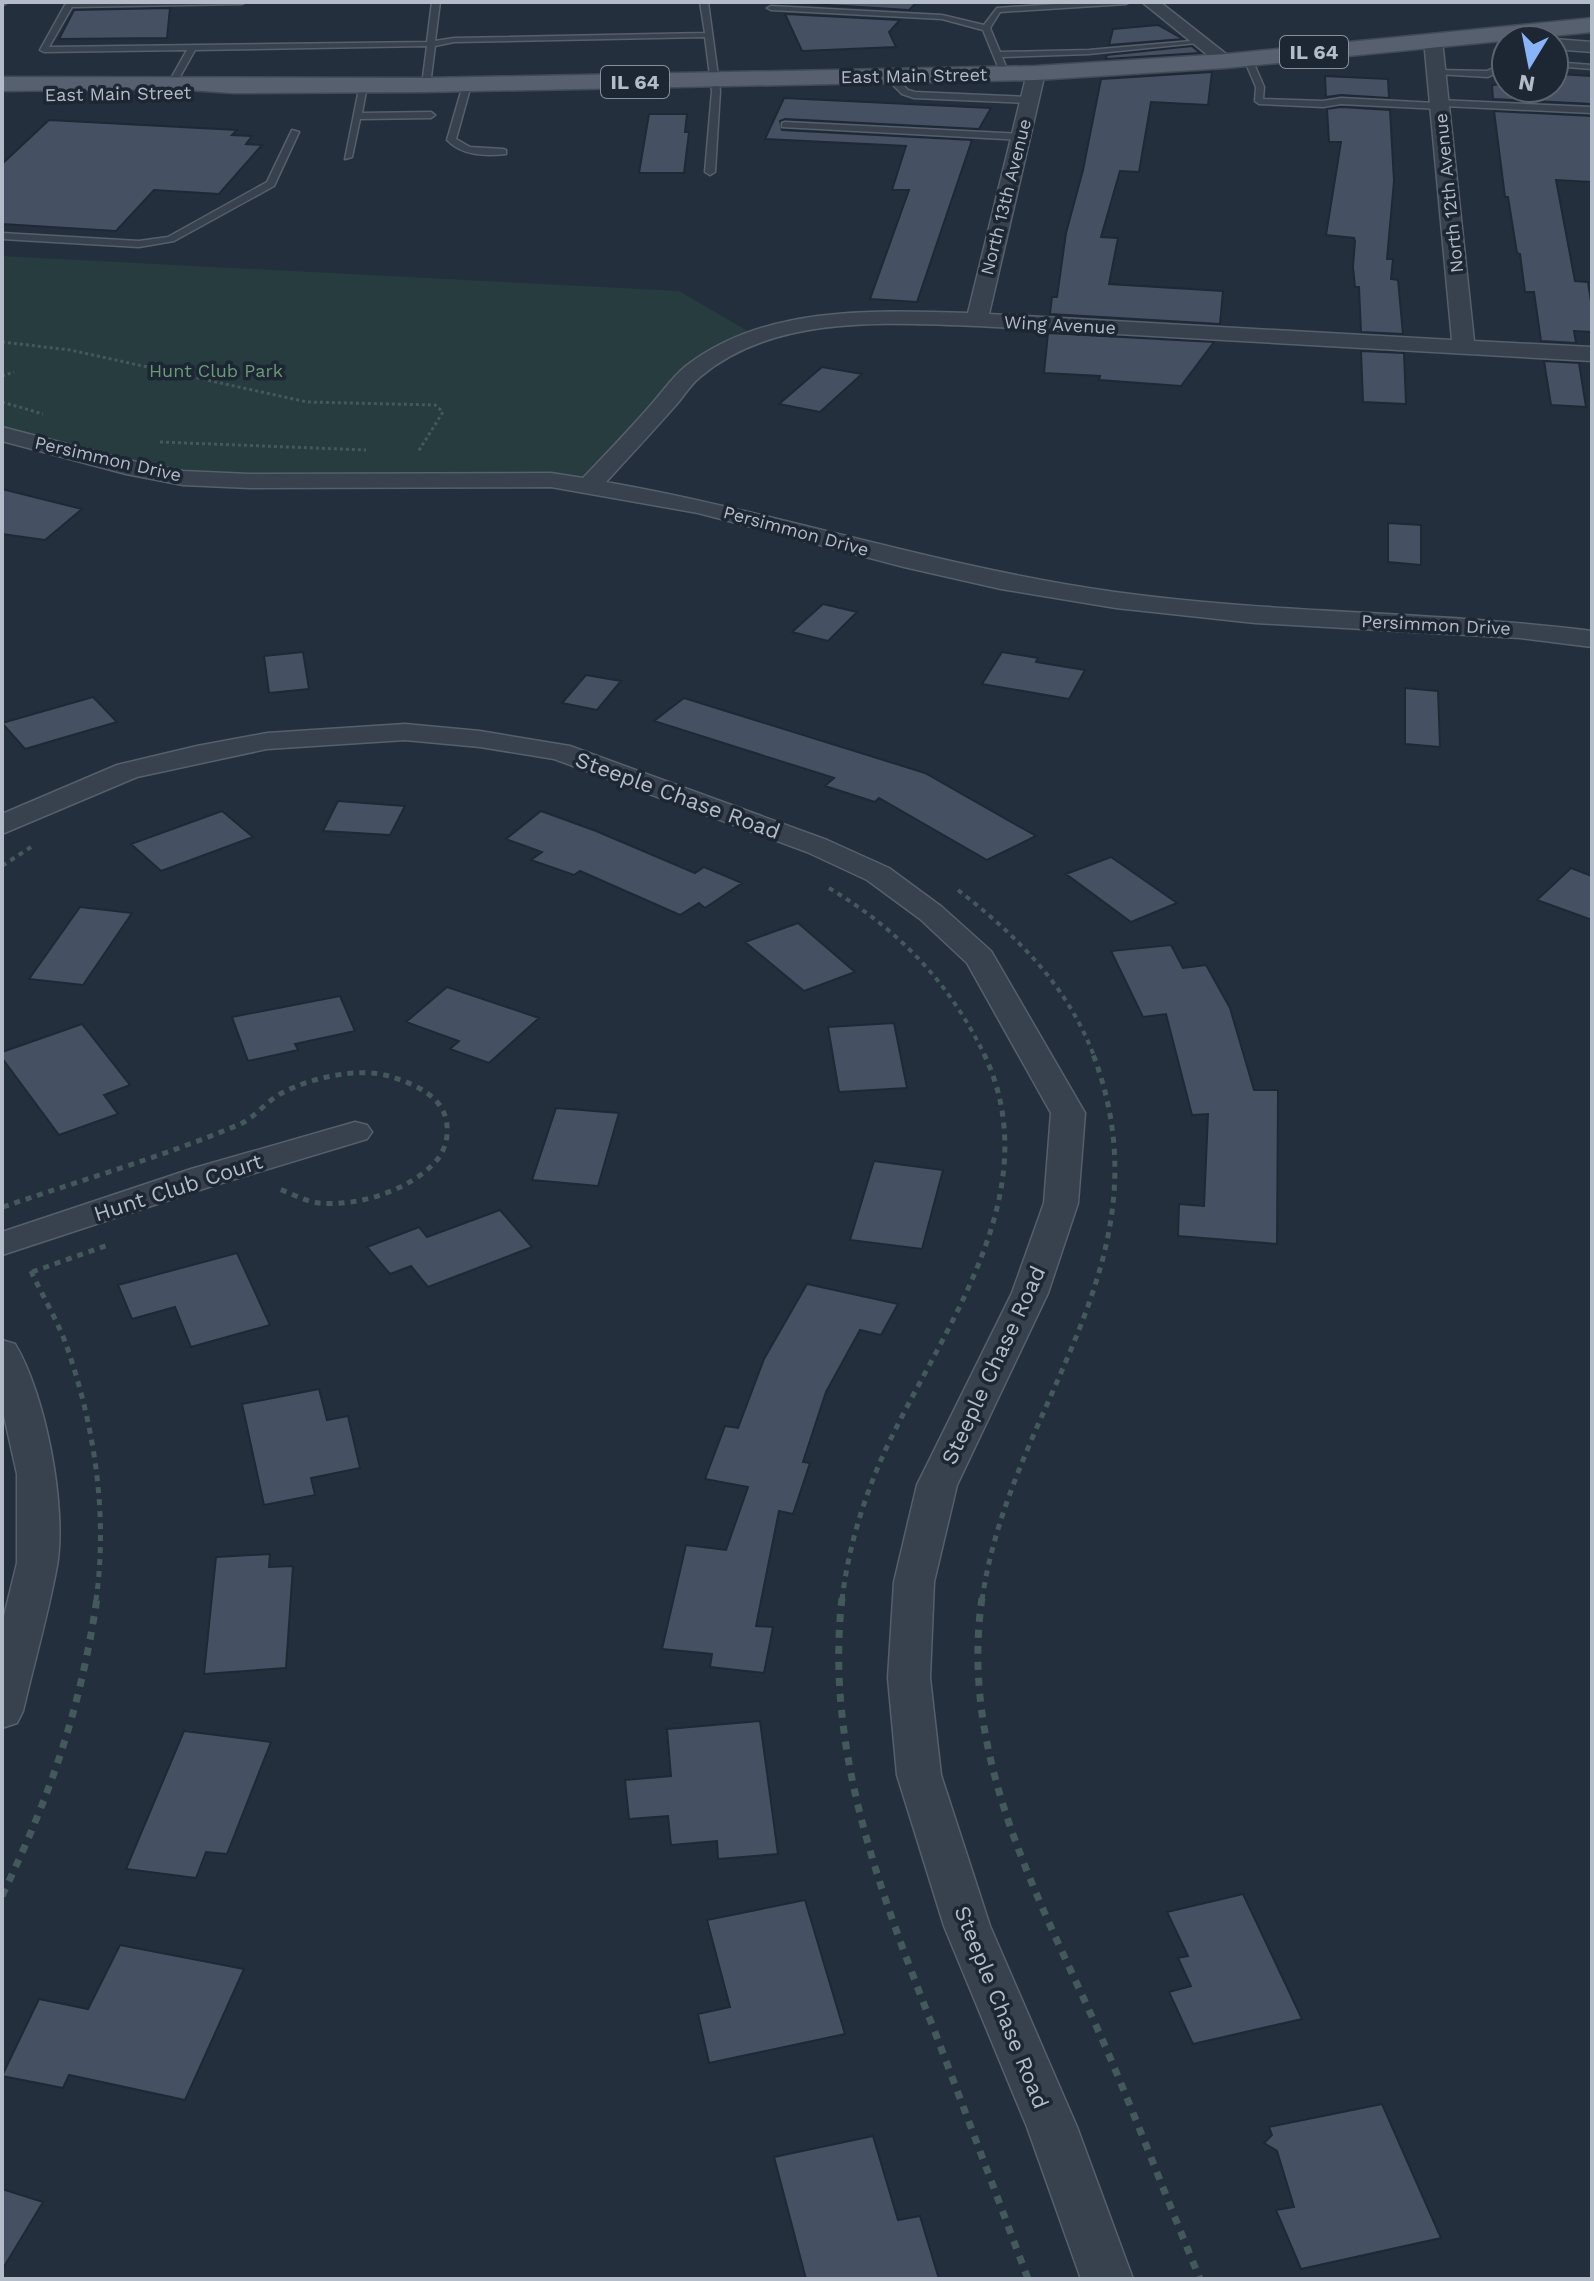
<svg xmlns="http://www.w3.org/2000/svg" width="1594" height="2281" font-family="'Work Sans',sans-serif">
<rect width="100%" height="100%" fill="#242f3e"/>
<!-- green -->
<path fill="#263c3f" d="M2,256L679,291L751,333L711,350L585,478L262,477L184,473L2,430Z"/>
<!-- building -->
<path fill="#455162" stroke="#1f2835" stroke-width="2" d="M780,2H917L909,10Z
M170,8L167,38L59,39L74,10Z
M785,14L900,20L889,32L896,47L802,51Z
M1158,25L1183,39L1109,45L1113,29Z
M1192,46L1200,53L1106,59L1107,55Z
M1212,72L1208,105L1151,102L1139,172L1120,171L1101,237L1118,238L1109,284L1223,291L1220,324L1050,314L1052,297H1057L1066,233L1083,170L1101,79Z
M1558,74L1592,76V104L1493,99L1492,85L1506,84V88H1554V76Z
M1325,76L1388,79L1389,98L1341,95L1326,97Z
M784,98L991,108L979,129L785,119L780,121L782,130L972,140L917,302L870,299L909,190H892L906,146L765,139Z
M1341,107L1390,110L1394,181L1387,259H1393L1391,279L1398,280L1403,334L1361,332L1359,287H1355L1353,267L1355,241L1354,238L1326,235L1341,142H1329L1327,109Z
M1494,111L1592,116V182L1556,180L1575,281L1588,282L1592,308V332L1574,331L1576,343L1541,341L1534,292H1525L1520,254L1517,253L1508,197H1505Z
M649,114H687L685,132H689L684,173H639Z
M49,120L237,130L232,135L252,136L246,144L262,145L219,194L154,190L116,231L2,224V164Z
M1048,333L1214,342L1181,386L1099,380L1100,376L1044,373Z
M1361,351L1404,353L1406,404L1363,402Z
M1544,361L1579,363L1586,407L1551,405Z
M822,367L862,374L820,412L779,404Z
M2,489L82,509L45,540L2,534Z
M1388,523L1421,525V565L1388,562Z
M823,604L857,612L828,641L792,632Z
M303,652L309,689L269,693L264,656Z
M1002,652L1038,658L1036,662L1085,670L1069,699L982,684Z
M586,675L621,681L597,710L562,703Z
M1405,688L1438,691L1440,747L1405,744Z
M93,697L117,722L25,749L2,723Z
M684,698L925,773L1036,836L987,860L879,798L875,802L825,786L834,778L654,721Z
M338,801L405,806L390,835L323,831Z
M222,811L253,837L161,871L131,844Z
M541,811L596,831L695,873L704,867L742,883L705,908L699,903L680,915L580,871L574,875L531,860L542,852L506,839Z
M1111,857L1177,903L1131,922L1066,874Z
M1571,868L1592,876V920L1537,900Z
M80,907L132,913L83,985L29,979Z
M798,923L855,972L804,991L745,942Z
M1171,945L1183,968L1206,965L1230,1008L1254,1090H1278L1277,1244L1178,1236L1179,1204L1204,1206L1208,1114L1192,1115L1166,1014L1143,1017L1111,951Z
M447,987L539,1018L489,1063L450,1049L459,1041L406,1022Z
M340,996L355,1031L295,1044L298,1050L248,1061L232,1017Z
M894,1023L907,1088L839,1092L828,1027Z
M82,1024L130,1085L104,1095L118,1114L59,1135L2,1058V1052Z
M556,1108L619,1113L598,1186L532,1180Z
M874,1161L943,1170L922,1249L850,1240Z
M500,1210L532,1247L428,1287L411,1266L390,1274L367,1247L419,1227L427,1237Z
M237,1253L270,1325L191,1347L175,1307L132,1319L118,1285Z
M807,1284L898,1304L881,1335L860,1330L826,1392L803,1462L810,1463L793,1514L779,1511L756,1626L773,1627L764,1673L710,1667L712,1654L662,1649L686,1545L726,1550L748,1487L705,1479L725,1426L738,1428L764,1359Z
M319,1389L327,1420L348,1416L360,1468L311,1478L315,1495L264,1505L242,1404Z
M270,1554L269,1567L293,1566L286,1668L204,1674L216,1557Z
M760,1721L778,1854L718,1859L717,1841L671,1845L668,1816L629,1819L625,1780L671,1776L667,1729Z
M184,1731L271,1742L227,1854L206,1852L196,1878L126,1869Z
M1243,1894L1302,2019L1193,2044L1169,1992L1191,1986L1178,1958L1188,1956L1167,1912Z
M805,1900L845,2034L709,2063L698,2014L730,2007L707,1920Z
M120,1945L244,1969L185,2100L69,2075L63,2088L2,2076L39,1999L88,2009Z
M1382,2104L1441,2238L1301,2269L1276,2210L1294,2207L1277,2151L1264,2143L1272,2135L1269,2127Z
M873,2136L898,2220L920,2216L939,2279H806L774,2157Z
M2,2189L43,2202L2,2270Z"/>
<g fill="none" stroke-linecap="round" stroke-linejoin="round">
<!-- service casing -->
<g stroke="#565f6c" stroke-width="3">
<path id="service" d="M2,2H8L2,6Z
M246,2L242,4L72,7L49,47L427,42L432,2H440L435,41L454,38L705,33L700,2H708L720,91L715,172L710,175L705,172L712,91L705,37L454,42L435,46L430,85L426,88L422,85L427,46L195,50L177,82L173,85L169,82L187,50L44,52L40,50L65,5L69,3Z
M1088,2H1130L1126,4L1000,12L990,28L1000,52L1089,50L1203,40L1207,42L1089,54L1002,57L1009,74L1005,77L1001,74L983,30L942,19L771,10L767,8L771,6L942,15L984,25L997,8Z
M1248,57L1252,59L1264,87L1263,99L1323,101L1341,98L1435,103L1439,100L1592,107V113L1444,106L1440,109L1341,104L1323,107L1259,104L1255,101L1256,87L1244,59Z
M1554,62L1592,65V69L1554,66Z
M1506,63V68L1488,77L1436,74L1432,72L1436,70L1487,71Z
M886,74H892L908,90L915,92L1030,97L1034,100L1030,103L914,98L902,94L886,78Z
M467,82L471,85L456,139L470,147L503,149L506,150V154C486,156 462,156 447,140L463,85Z
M360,84L367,86L362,113L431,112L435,115L431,118L360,119L352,157L345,159Z
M785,122L1021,134L1025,137L1021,140L782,127V123Z
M292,130L299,132L274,186L174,241L139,247L2,239V233L139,241L168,237L267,182Z"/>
</g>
<!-- minor casing -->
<g stroke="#565f6c" stroke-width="3">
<path id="minor" d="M1142,2H1160L1235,61L1232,65H1220Z
M1433,35L1442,40L1474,341L1592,347V361L977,326C886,323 774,314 700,377C690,385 684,396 676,405C653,431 629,457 606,482C777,512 942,568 1115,592C1273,614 1434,611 1592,631V647L1520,638L1255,623L1116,608L1001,589L904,567L698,513L551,487L249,488L183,485L126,474L2,441V427L128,460L183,471L249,474L551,473L583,478C605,455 628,431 649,407C661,394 672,377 686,366C765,305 874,310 968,313L1027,73L1036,68L1045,73L989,314L1452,340L1424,40Z
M1554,39L1592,42V52L1554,49V40H1549Z
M405,724L480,731L570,746L827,840L889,868L942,907L991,951L1085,1113L1078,1203L1048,1293L957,1485L934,1582L930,1678L941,1775L990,1926L1077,2127L1133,2279H1081L1027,2127L944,1926L897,1775L888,1678L894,1582L917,1485L1012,1293L1044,1203L1051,1113L967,963L920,919L867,880L807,852L554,759L480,747L405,740L267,749L137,777L2,834V814L117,765L197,746L267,733Z
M355,1122L367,1125L372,1132L367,1139L215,1185L2,1255V1232L191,1169Z
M2,1340L15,1344C46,1395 67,1508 57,1566C48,1615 34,1663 23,1711L17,1723L2,1728V1624L17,1563V1474L2,1407Z"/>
</g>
<!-- primary casing -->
<g stroke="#414a57" stroke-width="3">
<path id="primary" d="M1592,18V32L1226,68L1036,80L426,92L233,93L173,89L2,91V77L426,78L1036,66L1226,54Z"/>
</g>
<!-- path-far3 -->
<path stroke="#44595c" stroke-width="3" stroke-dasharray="3 3" stroke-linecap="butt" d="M2,342L70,350L307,402L435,405L443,412L418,452
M2,376L14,372
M2,402L43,414
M160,442L366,450"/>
<!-- path-far2 -->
<path stroke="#44595c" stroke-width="4" stroke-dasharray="5 5" stroke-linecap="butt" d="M2,866L31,847
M829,888C899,930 950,983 985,1056
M958,890C1017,936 1067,985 1094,1056"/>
<!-- path-far1 -->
<path stroke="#44595c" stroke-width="5" stroke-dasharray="6 6" stroke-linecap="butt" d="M3,1207C81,1180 162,1157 238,1125C255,1118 266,1101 282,1093C310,1078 358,1067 389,1076C418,1085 450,1099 447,1134C447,1142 442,1155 436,1161C411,1190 357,1207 319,1203C306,1202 291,1193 279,1189
M31,1271C43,1297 59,1323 68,1350C95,1429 108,1517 96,1600
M32,1272L111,1244
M842,1600C848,1549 863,1500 884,1453C940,1331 1051,1194 984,1054
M982,1600C1010,1404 1173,1264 1093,1054"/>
<!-- path -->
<path stroke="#44595c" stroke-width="7" stroke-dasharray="8 8" stroke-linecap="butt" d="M842,1598C824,1752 883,1899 938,2040C968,2119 998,2199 1028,2279
M982,1598C958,1761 1044,1906 1106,2048C1139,2125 1168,2202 1200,2279
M2,1896C51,1793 80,1712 97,1598"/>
<!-- service -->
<use href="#service" fill="#38414e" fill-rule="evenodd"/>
<!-- minor -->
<use href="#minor" fill="#38414e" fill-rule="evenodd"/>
<!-- primary -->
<use href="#primary" fill="#56606e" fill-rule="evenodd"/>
</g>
<g text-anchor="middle" stroke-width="7" stroke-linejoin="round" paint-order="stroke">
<!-- far-street labels -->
<g font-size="18" fill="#b4bcc9" stroke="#1d2633">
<text transform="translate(914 76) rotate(-1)" y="6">East Main Street</text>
<text transform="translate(118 94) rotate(-1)" y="6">East Main Street</text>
<text transform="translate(1449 193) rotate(-96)" y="6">North 12th Avenue</text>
<text transform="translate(1006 197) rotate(-76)" y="6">North 13th Avenue</text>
<text transform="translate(1060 325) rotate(3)" y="6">Wing Avenue</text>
<text transform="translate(108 459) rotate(13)" y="6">Persimmon Drive</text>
<text transform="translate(796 531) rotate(15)" y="6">Persimmon Drive</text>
<text transform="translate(1436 625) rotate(3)" y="6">Persimmon Drive</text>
</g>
<!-- far-park labels -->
<g font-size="18" fill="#6b9a76" stroke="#1d2633">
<text x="216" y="377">Hunt Club Park</text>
</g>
<!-- shield labels -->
<g fill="#1d2633" stroke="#878f9c" stroke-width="2">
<rect x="1280" y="36" width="68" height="32" rx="6"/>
<rect x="601" y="66" width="68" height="32" rx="6"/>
</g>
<g font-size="20" font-weight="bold" fill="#b4bcc9">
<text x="1314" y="59">IL 64</text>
<text x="635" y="89">IL 64</text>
</g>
<!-- street labels -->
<g font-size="22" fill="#b4bcc9" stroke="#1d2633">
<text transform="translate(678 795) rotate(20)" y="8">Steeple Chase Road</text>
<text transform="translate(178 1187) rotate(-18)" y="8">Hunt Club Court</text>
<text transform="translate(993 1365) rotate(-65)" y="8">Steeple Chase Road</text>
<text transform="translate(1002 2007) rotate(68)" y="8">Steeple Chase Road</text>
</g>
</g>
<!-- border -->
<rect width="1594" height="2281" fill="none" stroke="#b4bcc9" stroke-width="8"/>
<!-- north arrow -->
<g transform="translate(1530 64) rotate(190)"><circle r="38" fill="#1d2633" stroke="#59626f" stroke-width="2"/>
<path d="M0-6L14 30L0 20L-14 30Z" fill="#8ab4f8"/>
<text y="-12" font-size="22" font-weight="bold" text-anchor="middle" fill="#b4bcc9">N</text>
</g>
</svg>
